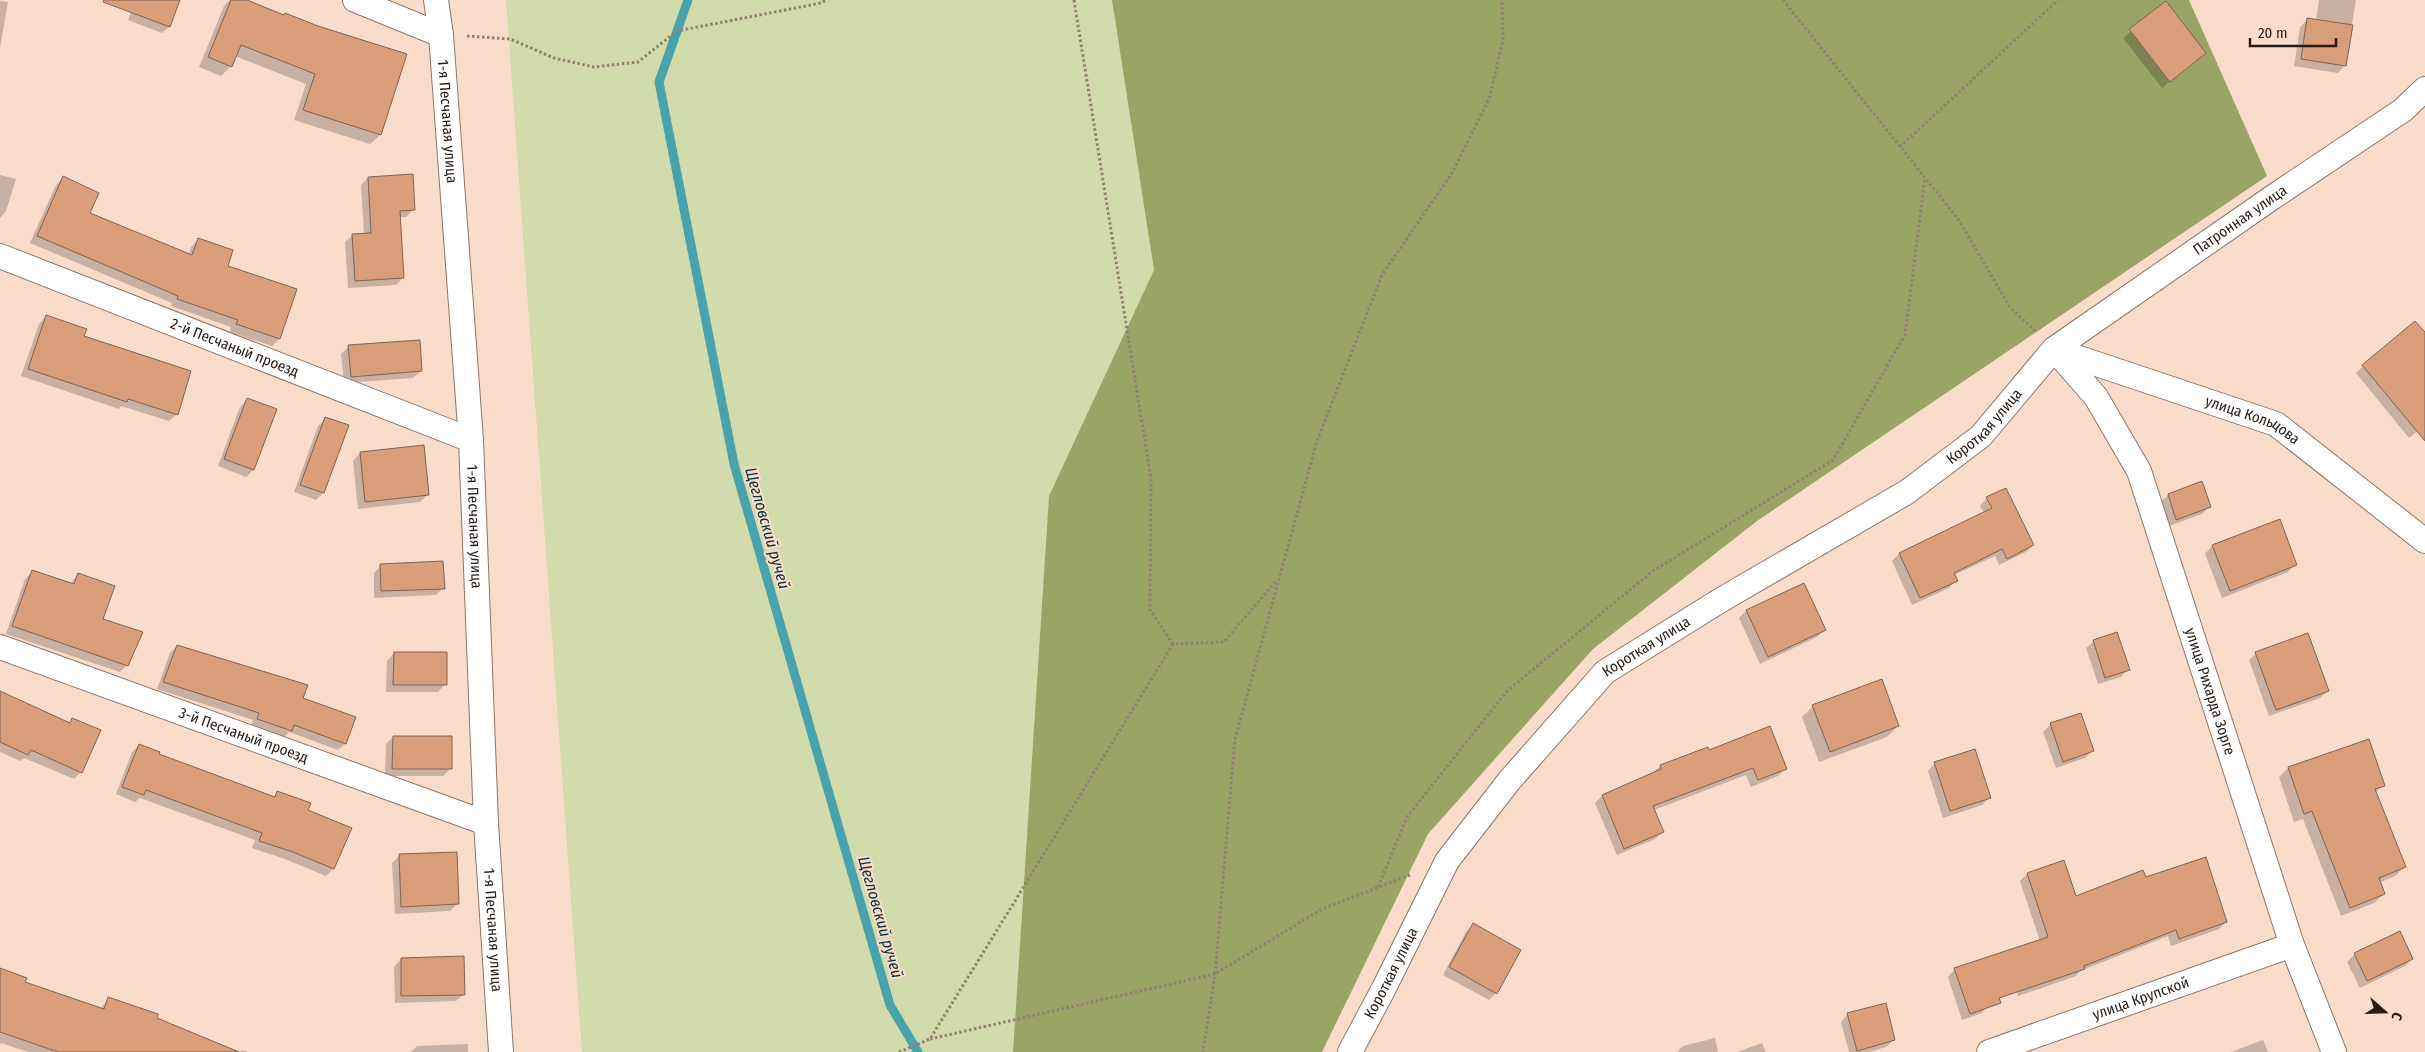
<svg xmlns="http://www.w3.org/2000/svg" width="2425" height="1052" font-family="'Fira Sans Condensed',sans-serif">
<rect width="100%" height="100%" fill="#fadccb"/>
<!-- green -->
<path fill="#d2dbac" d="M506,0H1112L1154,270L1049,496L1013,1052H582Z"/>
<!-- forest -->
<path fill="#9aa565" d="M1112,0H2189L2267,176L1757,521L1593,649L1428,834L1322,1052H1013L1049,496L1154,270Z"/>
<!-- shadow -->
<path fill="#0003" d="M130,0H179L169,27L162,33L128,20L135,2Z
M230,0H244L380,135L370,144L294,120L306,84L235,56L231,66L221,76L199,67L224,6Z
M2319,0H2356L2345,65L2338,73L2294,66L2300,27L2307,20L2316,21Z
M0,1L8,2L0,48Z
M2166,3L2205,53L2162,88L2123,38Z
M0,175L16,179L6,211L0,218Z
M63,178L88,214L189,255L191,247L199,239L226,266L279,339L272,346L230,332L231,327L171,306L172,303L30,243L56,185Z
M368,178L413,210L406,217H400L403,278L396,285L348,288L345,242L353,235L364,234L361,185Z
M46,316L83,337L177,414L169,421L121,406L119,409L21,376L39,324Z
M2425,334V425L2409,438L2356,373L2363,366Z
M349,346L421,371L413,378L344,383L341,354Z
M248,399L275,410L253,470L246,477L218,466L240,407Z
M325,419L347,426L323,493L316,500L294,492L318,426Z
M360,453L428,494L420,502L358,509L353,461Z
M2168,495L2209,507L2202,514L2169,526L2161,502Z
M1987,498L2033,545L2026,552L1999,565L1995,556L1954,575L1956,580L1949,588L1912,605L1892,561L1899,554L1984,513L1980,506Z
M2279,521L2295,565L2288,572L2222,598L2205,554L2212,546Z
M381,565L443,588L436,595L374,598V573Z
M33,571L70,584L78,574L127,665L120,672L6,634L25,579Z
M1803,584L1824,630L1817,637L1760,664L1739,618L1746,611Z
M2094,641L2128,669L2121,677L2098,684L2086,648Z
M177,646L302,698L345,744L338,750L289,732L284,737L251,726L253,720L157,689L170,653Z
M394,653L445,684L438,692H386L387,661Z
M2256,653L2327,691L2320,698L2269,716L2249,660Z
M0,693L68,724L73,719L81,772L74,779L24,758L20,761L0,752Z
M1813,706L1898,726L1887,737L1819,762L1802,717Z
M2051,724L2092,751L2085,758L2056,768L2043,732Z
M393,737L450,769L443,776H385L386,744Z
M2368,741L2383,785L2375,793L2404,867L2395,876L2379,883L2384,894L2374,903L2341,916L2303,819L2294,822L2279,777L2288,768Z
M139,745L158,755L273,797L277,793L307,810L350,829L333,869L326,876L285,859L252,848L255,840L140,798L135,802L116,794L132,752Z
M1707,748L1708,752L1785,769L1778,776L1751,787L1746,775L1654,810L1663,831L1655,839L1617,855L1595,803L1602,796L1652,774L1660,766Z
M1935,763L1989,798L1982,805L1943,818L1928,771Z
M400,855L457,904L450,911L395,914L392,863Z
M2063,862L2075,898L2145,879L2226,922L2219,929L2171,946L2168,936L2080,971L2076,976L2018,996L2012,981L1982,1013L1962,1020L1948,977L1955,969L2040,941L2020,881L2027,874Z
M1473,925L1496,993L1489,1000L1443,975L1466,932Z
M2399,933L2412,959L2405,966L2360,988L2347,962L2355,954Z
M401,959L464,994L456,1001L395,1003L394,967Z
M0,969L24,983L100,1009L109,999L240,1052L242,1050L248,1052H28L1,1043L0,1045Z
M1848,1014L1893,1040L1886,1047L1869,1052H1849L1841,1022Z
M1715,1038L1718,1052H1677L1683,1046Z
M2263,1040L2268,1052H2231Z
M1762,1043L1766,1052H1737Z
M468,1044V1052H411L417,1046Z"/>
<g fill="none" stroke-linecap="round" stroke-linejoin="round">
<!-- stream -->
<path stroke="#49a3ac" stroke-width="9" d="M688,0L659,82L734,464L890,1005L918,1052"/>
</g>
<!-- building -->
<path fill="#da9e7a" stroke="#7e6455" d="M104,0H180L170,27L103,2Z
M231,0H247L284,15L285,13L318,26L407,54L381,135L303,110L315,74L241,45L232,67L208,57Z
M2166,1L2206,53L2170,82L2129,29Z
M2307,18L2353,25L2346,66L2301,59Z
M413,174L415,210L400,211L404,278L355,281L352,234L371,233L368,177Z
M63,176L99,193L90,213L192,255L198,238L233,250L228,266L297,289L280,339L236,324L238,320L177,299L178,296L37,236Z
M46,315L87,329L84,336L191,371L178,415L128,399L127,402L28,369Z
M2415,321L2425,332V441L2362,365Z
M420,340L422,371L351,377L348,345Z
M247,398L277,409L254,470L224,459Z
M325,417L349,425L324,493L300,485Z
M424,445L429,495L365,502L360,452Z
M2202,481L2211,507L2176,520L2168,494Z
M2006,488L2034,545L2007,559L2002,549L1954,573L1958,581L1920,598L1899,553L1992,508L1986,497Z
M2280,519L2297,565L2230,591L2212,545Z
M443,561L445,589L381,591L380,564Z
M32,570L74,584L78,573L115,586L103,619L143,632L128,666L12,626Z
M1804,583L1826,630L1768,657L1746,610Z
M2117,632L2130,670L2105,678L2093,640Z
M2308,633L2329,691L2276,710L2255,652Z
M177,645L308,685L303,698L356,717L346,744L294,725L292,731L257,719L259,713L163,682Z
M394,652H447V685H393Z
M1882,679L1899,726L1830,752L1812,705Z
M0,691L70,723L72,718L101,730L82,773L31,750L28,755L0,742Z
M2081,713L2094,751L2063,762L2050,723Z
M1770,726L1787,769L1758,780L1753,768L1653,806L1664,832L1624,849L1602,795L1661,769L1660,765L1708,747L1709,750Z
M393,736H452V769H392Z
M2369,739L2385,786L2375,789L2406,867L2379,878L2385,894L2350,908L2312,811L2304,814L2288,767Z
M139,744L160,752L159,754L275,797L277,791L311,803L308,810L352,828L334,869L293,852L259,841L262,833L146,790L144,795L122,787Z
M1975,749L1991,798L1950,811L1934,762Z
M457,852L459,904L401,907L399,854Z
M2206,857L2227,922L2179,939L2176,930L2084,966L2085,969L1999,998L2001,1003L1970,1014L1954,968L2048,937L2027,873L2064,860L2076,896L2143,870L2146,877Z
M1473,923L1521,950L1497,994L1449,967Z
M2400,931L2413,959L2367,981L2354,953Z
M464,956L465,995L401,996V958Z
M0,968L27,978L25,982L104,1009L108,997L158,1014L157,1018L239,1052H58L0,1032Z
M1886,1003L1895,1040L1857,1051L1847,1013Z"/>
<g fill="none" stroke-linecap="round" stroke-linejoin="round">
<!-- minor casing -->
<g stroke="#8f7565" stroke-width="26">
<g id="minor">
<path d="M355,0L441,35"/>
<path id="s1" d="M436,0L441,35L471,440L486,823L501,1052"/>
<path id="s2" d="M0,256L471,440"/>
<path id="s3" d="M2054,349L2096,397L2139,471L2292,945L2334,1052"/>
<path id="s4" d="M2055,350L2276,424L2425,541"/>
<path id="s5" d="M0,647L486,823"/>
<path id="s6" d="M1350,1052L1384,988L1447,861L1509,781L1605,672L1721,600L1907,492L1981,436L2054,349L2273,197L2403,110L2425,89"/>
<path id="s7" d="M1989,1052L2292,945"/>
</g>
</g>
<!-- path -->
<path stroke="#947f73" stroke-width="3" stroke-dasharray="2.5 2.5" stroke-linecap="butt" d="M1074,0L1151,479L1150,610L1173,644L1224,642L1276,581
M1783,0L1958,219L2010,307L2035,331
M467,36L510,39L554,58L594,67L638,62L677,31L821,3L826,0
M1900,147L2058,0
M1410,875L1322,909L1215,974L1235,739L1317,441L1382,275L1452,173L1489,99L1503,40L1502,0
M1378,887L1407,817L1507,691L1653,571L1833,460L1905,335L1925,178
M930,1039L1215,974L1203,1052
M899,1052L930,1039L1173,644"/>
<!-- minor -->
<use href="#minor" stroke="#fff" stroke-width="24"/>
</g>
<g text-anchor="middle" stroke-width="4" stroke-linejoin="round" paint-order="stroke">
<!-- street labels -->
<g font-size="15" fill="#261b15" stroke="#fadccb">
<text dy="5" stroke="none"><textPath href="#s1" startOffset="122">1-я Песчаная улица</textPath></text>
<text dy="5" stroke="none"><textPath href="#s6" startOffset="1245">Патронная улица</textPath></text>
<text dy="5" stroke="none"><textPath href="#s2" startOffset="252">2-й Песчаный проезд</textPath></text>
<text dy="5" stroke="none"><textPath href="#s4" startOffset="210">улица Кольцова</textPath></text>
<text dy="5" stroke="none"><textPath href="#s6" startOffset="914">Короткая улица</textPath></text>
<text dy="5" stroke="none"><textPath href="#s1" startOffset="528">1-я Песчаная улица</textPath></text>
<text dy="5" stroke="none"><textPath href="#s6" startOffset="509">Короткая улица</textPath></text>
<text dy="5" stroke="none"><textPath href="#s3" startOffset="381">улица Рихарда Зорге</textPath></text>
<text dy="5" stroke="none"><textPath href="#s5" startOffset="259">3-й Песчаный проезд</textPath></text>
<text dy="5" stroke="none"><textPath href="#s1" startOffset="932">1-я Песчаная улица</textPath></text>
<text dy="5" stroke="none"><textPath href="#s6" startOffset="89">Короткая улица</textPath></text>
<text dy="5" stroke="none"><textPath href="#s7" startOffset="161">улица Крупской</textPath></text>
</g>
<!-- water labels -->
<g font-size="16" font-style="italic" fill="#053337" stroke="#fadccb">
<text transform="translate(768 528) rotate(74)" y="6">Щегловский ручей</text>
<text transform="translate(881 917) rotate(74)" y="6">Щегловский ручей</text>
</g>
</g>
<!-- north arrow -->
<g transform="translate(2385 1012) rotate(110)" stroke="#fadccb" stroke-width="4" paint-order="stroke">
<path d="M0-4L9 19L0 12L-9 19Z" fill="#261b15"/>
<text y="-8" font-size="14" font-weight="bold" text-anchor="middle" fill="#261b15">С</text>
</g>
<!-- scale -->
<path d="M2250 38v8h86v-8" fill="none" stroke="#261b15" stroke-width="2.5"/>
<text x="2258" y="38" font-size="15" fill="#261b15" stroke="#fadccb" stroke-width="4" paint-order="stroke">20 m</text>
</svg>
